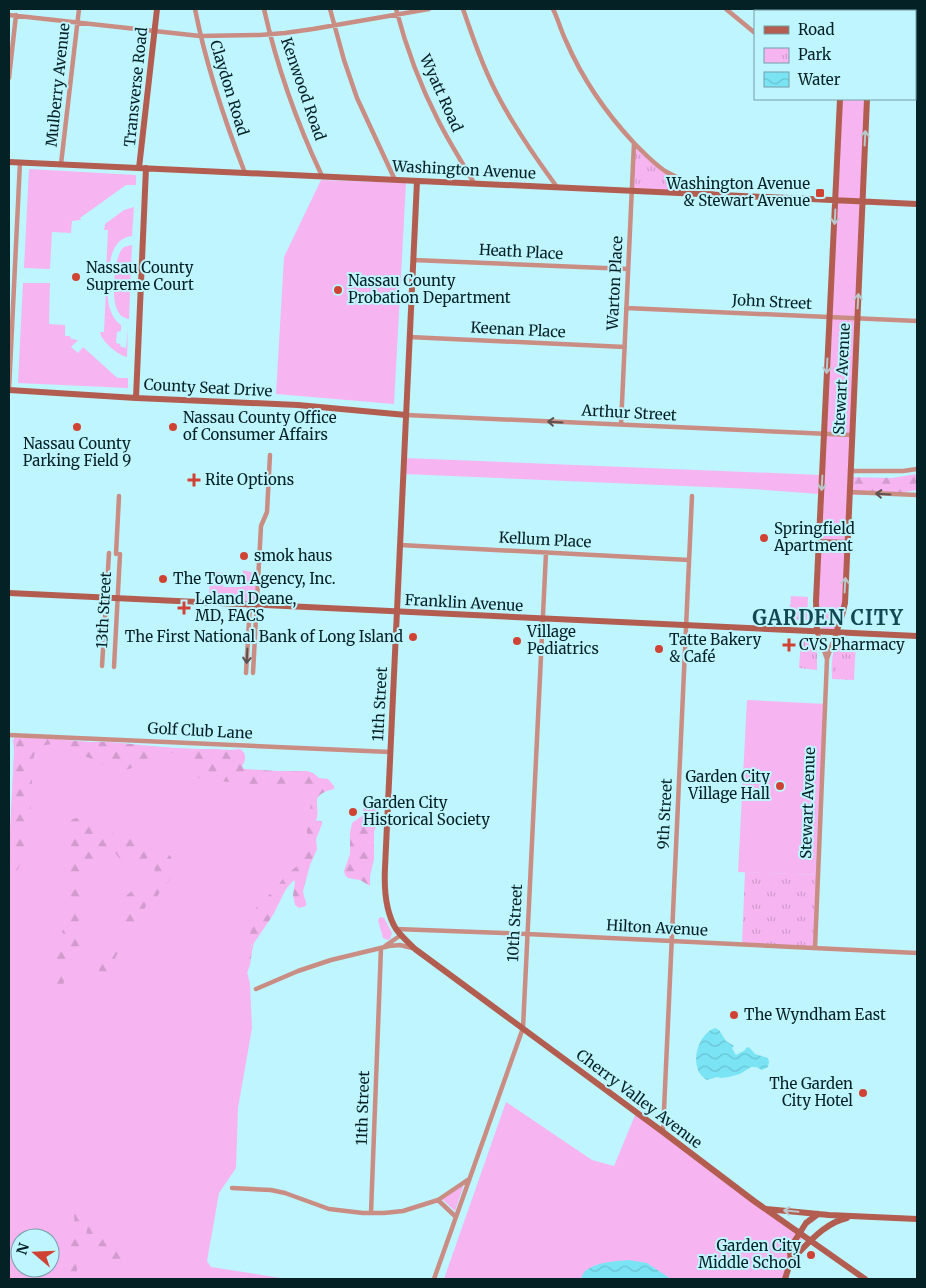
<svg xmlns="http://www.w3.org/2000/svg" width="926" height="1288" font-family="Merriweather,serif">
<defs>
<pattern id="forest-firs" width="22" height="20" patternUnits="userSpaceOnUse" patternTransform="scale(1.25)"><rect width="22" height="20" fill="#f6b5f0"/><path d="M5 1l3.5 6h-7zM16 11l3.5 6h-7z" fill="#d19bce"/></pattern>
<pattern id="park-tufts" width="24" height="20" patternUnits="userSpaceOnUse" patternTransform="scale(1.25)"><rect width="24" height="20" fill="#f6b5f0"/><path d="M3 7l-1-3M5 7V3M7 7l1-3M15 17l-1-3M17 17v-4M19 17l1-3" fill="none" stroke="#d19bce"/></pattern>
<pattern id="water-waves" width="16" height="10" patternUnits="userSpaceOnUse" patternTransform="scale(1.25)"><rect width="16" height="10" fill="#7ae4f5"/><path d="M0 5q4-4 8 0t8 0" fill="none" stroke="#68c3d2"/></pattern>
</defs>
<rect width="100%" height="100%" fill="#bff5ff"/>
<!-- grass -->
<path fill="#f6b5f0" fill-rule="evenodd" d="M840,99H868L842,617L835,629C826,629 821,630 817,622L819,494L753,489L403,474L404,458L821,475Z
M29,169L136,175V185H126L80,218L81,220L72,221L71,233L52,232L50,269L24,268Z
M321,180L406,183L394,404L276,394L284,257Z
M134,207L132,236C113,238 110,258 108,274H106L108,230H104L105,224L124,210Z
M132,245L129,319C123,318 119,315 117,309C111,299 114,254 124,247C127,246 129,246 132,245Z
M23,283H50L49,324L65,325V336H70L71,339L78,340L71,347L78,353L83,347L114,375L118,378H128V388L18,383Z
M106,288H107C108,302 109,316 121,325V331L117,332L116,343L120,344L121,347L126,348L128,328L127,357C118,355 101,341 100,332H104Z
M243,570L258,574L257,604L209,602L210,572L224,573L223,587H242Z
M747,700L826,704L818,875L738,872Z
M15,740L240,751L238,769L316,775L309,860L259,923L245,963L250,984L252,1028L238,1108L236,1168L219,1193L207,1261L211,1267L287,1279H9V848ZM20,1238H50V1268H20Z
M380,917L384,918L392,933L390,939L388,940L383,938L378,920Z
M506,1102L592,1160L614,1166L636,1113L803,1237L797,1245L785,1279H444Z
M464,1184L455,1211L442,1199Z"/>
<!-- forest -->
<path fill="url(#forest-firs)" d="M917,474V490L888,495H850V477L892,478Z
M15,737L56,739L90,742H110L183,749H216L230,750L240,749C247,753 246,760 242,766L244,769L277,771H307L313,773L319,778L328,779L334,786V789C329,790 321,793 319,796C314,800 320,812 316,820L317,821H322V824L316,839L317,849L310,865L303,891C303,896 307,901 306,906L299,908L295,905L293,895L295,882L294,880L287,887L273,915L254,943L252,951L250,965L247,973L245,972C242,961 245,954 252,945C250,933 247,926 257,916L255,910L260,902L274,891L285,876L297,866L304,855L307,841V830L310,817L311,789L309,784L260,786L251,785L236,780L228,782L220,781L216,783H213L203,780L197,777L180,758L179,756L165,750C159,756 152,758 144,762C115,779 111,766 84,756L80,755L67,757L58,748L52,744L40,746L36,748L32,764V798L25,853L18,869L9,878V842L10,838L14,751L13,740Z
M367,804C384,810 375,812 380,824L376,827L374,831V859L370,876V886L360,880L348,878L345,875L344,871L350,854V833L352,823L362,816L364,807Z
M76,818C95,819 94,825 109,832C115,835 122,834 128,837C139,841 147,847 151,857C142,860 127,866 119,858C117,856 116,853 114,851L109,850L99,866L82,881L80,890V909L78,930L82,936L81,946L76,947L66,967L63,988L58,993L52,988L53,969L56,959V948L64,936L62,931C67,927 70,920 71,914C71,908 67,905 66,899C63,888 69,876 69,864C69,851 67,838 67,825L71,820Z
M161,848L166,851L171,857L174,865L173,873L166,886L162,889L156,898L145,907L144,915L116,956L110,974V984L107,988L103,986V978L99,971L102,952C110,945 124,935 124,923L120,921L121,917L124,913C122,903 123,897 132,891L143,896L149,894L152,890L156,878L153,864L157,849Z
M73,1211H77L81,1216V1252L76,1256L71,1255L65,1252C63,1235 79,1234 73,1211Z
M88,1211L93,1219L95,1226L100,1229L108,1228L116,1238L126,1261L125,1266L126,1273L129,1279L117,1277L114,1270L101,1254L88,1247L86,1241Z
M71,1260H77V1279H68L66,1273L68,1263Z"/>
<!-- park -->
<path fill="url(#park-tufts)" d="M634,143L666,171L717,195L632,191Z
M791,596L808,597L807,620L789,619Z
M801,639L810,640L814,641L817,654V670L799,668Z
M842,641H856L854,680L832,679C832,668 830,646 842,641Z
M745,872L818,875L815,948L742,944Z"/>
<!-- water -->
<path fill="url(#water-waves)" d="M715,1028L719,1030L726,1041L734,1046L732,1048L736,1055L745,1050L746,1048L749,1047L755,1054L768,1058L769,1062L768,1067L762,1070L756,1067H751L740,1074L729,1077L721,1078L717,1077L707,1080C688,1070 696,1035 715,1028Z
M629,1260L647,1263L671,1279H581C582,1275 584,1271 588,1269C598,1262 617,1261 629,1260Z"/>
<g fill="none" stroke-linecap="round" stroke-linejoin="round">
<!-- street -->
<path stroke="#c98d83" stroke-width="4.5" d="M195,9C206,65 224,119 245,173
M264,9C277,67 297,123 322,176
M330,9L344,60L357,98L395,180
M396,9C406,47 420,85 438,120C449,142 462,162 474,183
M463,9C473,38 483,67 497,94C514,127 535,157 557,187
M553,9C558,19 561,31 566,41C582,78 606,113 634,143C644,153 653,163 665,171C680,180 698,186 714,194
M726,9L755,33
M9,15L200,36L260,35L285,33L313,29L429,9
M9,78L16,15
M915,84H917
M61,164L79,9
M413,260L628,269
M626,308L917,321
M409,337L625,347
M9,390L20,162
M406,415L852,435
M621,425L634,143
M850,471H903L917,469
M849,492L917,495
M400,545L689,560
M116,554L119,496
M817,632L827,659
M102,666L109,553
M114,667L120,554
M246,673L250,604
M253,673L261,526L267,512L270,455
M9,735L390,752
M396,929L527,934L917,953
M385,946L401,935
M815,948L827,659L836,633
M256,989L298,971L331,960L389,946L400,945L412,948
M663,1132L692,496
M232,1188L271,1190L285,1193L329,1209L363,1213H384L403,1211L438,1200L469,1179
M438,1200L456,1217
M371,1213L381,948
M434,1279L523,1028L546,553"/>
<!-- secondary -->
<path stroke="#b35d51" stroke-width="6" d="M845,11V9
M871,11V9
M9,162L917,204
M139,168L157,9
M417,181L385,868C384,888 385,911 396,929C401,936 408,942 415,949L663,1132L754,1201L865,1279
M9,390L136,398L298,405L406,415
M136,398L146,168
M819,542L847,543
M9,593C312,607 614,622 917,636
M817,632L816,601L840,99
M836,633L842,615L845,603L867,99
M766,1209L829,1215L917,1219
M791,1260C808,1244 824,1223 847,1218
M785,1279L791,1260L790,1253L792,1245L806,1223L818,1214"/>
</g>
<!-- one-way arrows -->
<defs><path id="oneway-shaft" d="M-6 0H5M1.5-3L5.5 0L1.5 3" fill="none" stroke-width="1.6" stroke-linecap="round" stroke-linejoin="round" transform="scale(1.25)"/></defs>
<g stroke="#bbc7cb">
<use href="#oneway-shaft" transform="translate(865 138) rotate(-87)"/>
<use href="#oneway-shaft" transform="translate(835 217) rotate(93)"/>
<use href="#oneway-shaft" transform="translate(858 301) rotate(-87)"/>
<use href="#oneway-shaft" transform="translate(827 366) rotate(93)"/>
<use href="#oneway-shaft" transform="translate(822 483) rotate(93)"/>
<use href="#oneway-shaft" transform="translate(845 585) rotate(-87)"/>
<use href="#oneway-shaft" transform="translate(791 1211) rotate(-175)"/>
</g>
<g stroke="#5d524f">
<use href="#oneway-shaft" transform="translate(555 422) rotate(-177)"/>
<use href="#oneway-shaft" transform="translate(883 494) rotate(-177)"/>
<use href="#oneway-shaft" transform="translate(247 656) rotate(93)"/>
</g>
<!-- markers -->
<g fill="#d04334" stroke="#bff5ff" stroke-width="2">
<rect x="815" y="188" width="10" height="10" rx="2.5"/>
<circle cx="76" cy="277" r="5"/>
<circle cx="338" cy="290" r="5"/>
<circle cx="77" cy="427" r="5"/>
<circle cx="173" cy="427" r="5"/>
<path d="M191.5 472.5h5v5h5v5h-5v5h-5v-5h-5v-5h5z"/>
<circle cx="764" cy="538" r="5"/>
<circle cx="244" cy="556" r="5"/>
<circle cx="163" cy="579" r="5"/>
<path d="M181.5 600.5h5v5h5v5h-5v5h-5v-5h-5v-5h5z"/>
<circle cx="413" cy="637" r="5"/>
<circle cx="517" cy="641" r="5"/>
<path d="M786.5 637.5h5v5h5v5h-5v5h-5v-5h-5v-5h5z"/>
<circle cx="659" cy="649" r="5"/>
<circle cx="780" cy="786" r="5"/>
<circle cx="353" cy="812" r="5"/>
<circle cx="734" cy="1015" r="5"/>
<circle cx="863" cy="1093" r="5"/>
<circle cx="811" cy="1255" r="5"/>
</g>
<g text-anchor="middle" stroke-width="4" stroke-linejoin="round" paint-order="stroke">
<!-- street labels -->
<g font-size="15" fill="#042125" stroke="#bff5ff">
<text transform="translate(58 85) rotate(-84)" y="5">Mulberry Avenue</text>
<text transform="translate(136 87) rotate(-84)" y="5">Transverse Road</text>
<text transform="translate(229 88) rotate(73)" y="5">Claydon Road</text>
<text transform="translate(303 89) rotate(71)" y="5">Kenwood Road</text>
<text transform="translate(441 93) rotate(66)" y="5">Wyatt Road</text>
<text transform="translate(464 170) rotate(3)" y="5">Washington Avenue</text>
<text transform="translate(521 252) rotate(3)" y="5">Heath Place</text>
<text transform="translate(615 283) rotate(-87)" y="5">Warton Place</text>
<text transform="translate(772 302) rotate(3)" y="5">John Street</text>
<text transform="translate(518 330) rotate(3)" y="5">Keenan Place</text>
<text transform="translate(842 379) rotate(-87)" y="5">Stewart Avenue</text>
<text transform="translate(208 388) rotate(3)" y="5">County Seat Drive</text>
<text transform="translate(629 413) rotate(3)" y="5">Arthur Street</text>
<text transform="translate(545 540) rotate(3)" y="5">Kellum Place</text>
<text transform="translate(464 603) rotate(3)" y="5">Franklin Avenue</text>
<text transform="translate(104 610) rotate(-87)" y="5">13th Street</text>
<text transform="translate(380 704) rotate(-87)" y="5">11th Street</text>
<text transform="translate(200 731) rotate(3)" y="5">Golf Club Lane</text>
<text transform="translate(808 803) rotate(-88)" y="5">Stewart Avenue</text>
<text transform="translate(665 814) rotate(-87)" y="5">9th Street</text>
<text transform="translate(515 923) rotate(-87)" y="5">10th Street</text>
<text transform="translate(657 928) rotate(3)" y="5">Hilton Avenue</text>
<text transform="translate(639 1099) rotate(37)" y="5">Cherry Valley Avenue</text>
<text transform="translate(363 1108) rotate(-88)" y="5">11th Street</text>
</g>
<!-- poi labels -->
<g font-size="15" fill="#042125" stroke="#bff5ff" text-anchor="start">
<text x="810" y="189" text-anchor="end">Washington Avenue<tspan x="810" dy="17">&amp; Stewart Avenue</tspan></text>
<text x="86" y="273">Nassau County<tspan x="86" dy="17">Supreme Court</tspan></text>
<text x="348" y="286">Nassau County<tspan x="348" dy="17">Probation Department</tspan></text>
<text x="183" y="423">Nassau County Office<tspan x="183" dy="17">of Consumer Affairs</tspan></text>
<text x="77" y="449" text-anchor="middle">Nassau County<tspan x="77" dy="17">Parking Field 9</tspan></text>
<text x="205" y="485">Rite Options</text>
<text x="774" y="534">Springfield<tspan x="774" dy="17">Apartment</tspan></text>
<text x="254" y="561">smok haus</text>
<text x="173" y="584">The Town Agency, Inc.</text>
<text x="195" y="604">Leland Deane,<tspan x="195" dy="17">MD, FACS</tspan></text>
<text x="527" y="637">Village<tspan x="527" dy="17">Pediatrics</tspan></text>
<text x="403" y="642" text-anchor="end">The First National Bank of Long Island</text>
<text x="669" y="645">Tatte Bakery<tspan x="669" dy="17">&amp; Café</tspan></text>
<text x="799" y="650">CVS Pharmacy</text>
<text x="770" y="782" text-anchor="end">Garden City<tspan x="770" dy="17">Village Hall</tspan></text>
<text x="363" y="808">Garden City<tspan x="363" dy="17">Historical Society</tspan></text>
<text x="744" y="1020">The Wyndham East</text>
<text x="853" y="1089" text-anchor="end">The Garden<tspan x="853" dy="17">City Hotel</tspan></text>
<text x="801" y="1251" text-anchor="end">Garden City<tspan x="801" dy="17">Middle School</tspan></text>
</g>
<!-- district labels -->
<g font-size="20" font-weight="bold" letter-spacing="1" fill="#124850" stroke="#bff5ff">
<text x="828" y="625">GARDEN CITY</text>
</g>
</g>
<!-- border -->
<rect width="926" height="1288" fill="none" stroke="#042125" stroke-width="20"/>
<!-- legend -->
<rect x="754" y="10" width="162" height="90" fill="#bff5ff" stroke="#74a0a8"/>
<rect x="764" y="26" width="25" height="8" fill="#b35d51" stroke="#74a0a8"/>
<text x="798" y="35" font-size="15" fill="#042125">Road</text>
<rect x="764" y="48" width="25" height="15" fill="url(#park-tufts)" stroke="#74a0a8"/>
<text x="798" y="60" font-size="15" fill="#042125">Park</text>
<rect x="764" y="72" width="25" height="15" fill="url(#water-waves)" stroke="#74a0a8"/>
<text x="798" y="85" font-size="15" fill="#042125">Water</text>
<!-- north arrow -->
<g transform="translate(35 1253) rotate(289)"><circle r="24" fill="#bff5ff" stroke="#74a0a8"/>
<path d="M0-4L9 19L0 12L-9 19Z" fill="#d04334"/>
<text y="-8" font-size="14" font-weight="bold" text-anchor="middle" fill="#042125">N</text>
</g>
</svg>
